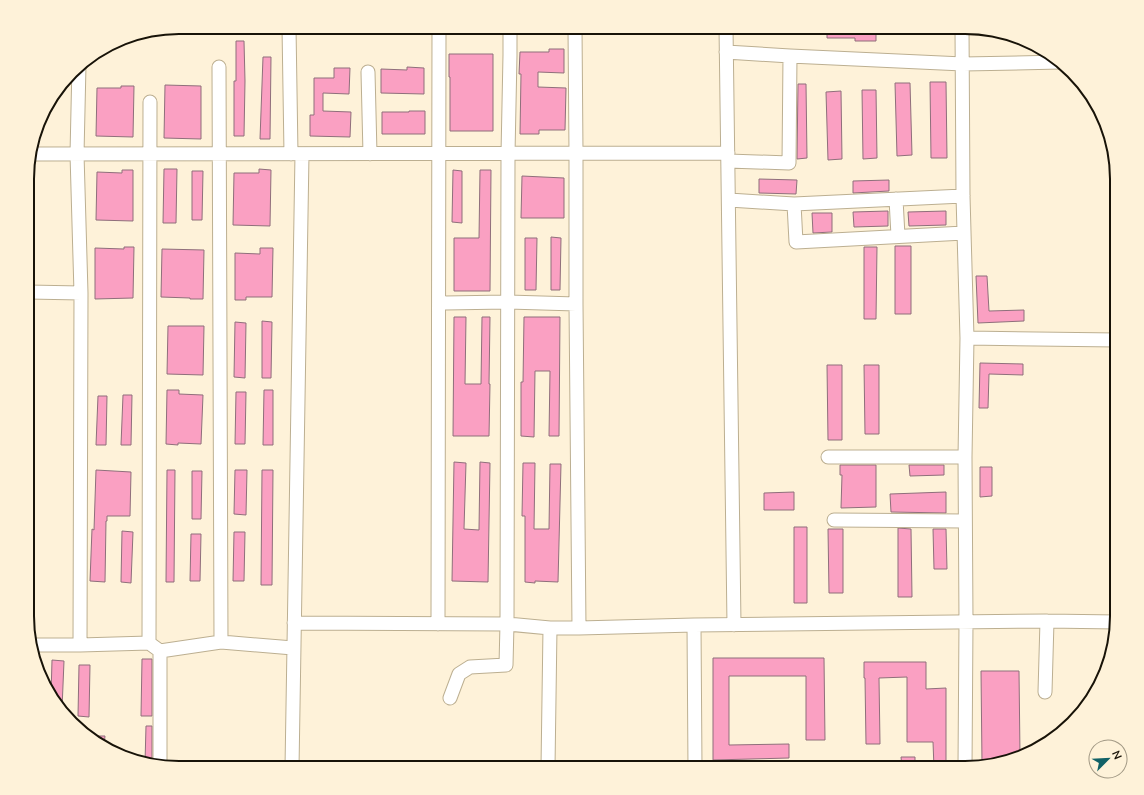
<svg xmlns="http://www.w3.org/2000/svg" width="1144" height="795" font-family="Mulish,sans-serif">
<rect width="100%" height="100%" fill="#fef2d9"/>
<!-- building -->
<path fill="#faa0c2" stroke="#8f6f7b" d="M827,27H876V41H855V38H827Z
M236,41H244L245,81L244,136H234V81H236Z
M549,49H564V73L538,72V87L566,88L565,130H539V134H520L521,74H519L520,52H549Z
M449,54H493V131H450V77H449Z
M263,57H271L270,139H260Z
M407,67L424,68V94L381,93V69L407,70Z
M334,68H350L349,94L323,93V111L351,112L350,137L310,136V115H314V78H334Z
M930,82H946L947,158H931Z
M895,83H910L912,155L897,156Z
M798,84H806L807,158L797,159Z
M165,85L201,86V139L164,138Z
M121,86H134L133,137L96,136L97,88H121Z
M862,90H876L877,158L863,159Z
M841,91L842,159L828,160L826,92Z
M409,111H425V134H382V112H409Z
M164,169H177L176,223H163Z
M259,169L271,170L270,226L233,225L234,173H259Z
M122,170H133V221L96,220L97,172L122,173Z
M453,170L462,171V223L452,222Z
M480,170H491L490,291H454V238H479Z
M192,171H203L202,220H192Z
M522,176L564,178V218H521Z
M759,179L797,180L796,194L759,193Z
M889,180V191L853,193V181Z
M888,211V226L854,227L853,212Z
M946,211V225L909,226L908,212Z
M812,213H832V232L813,233Z
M551,237L561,238L560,290H551Z
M525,238H537L536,290H525Z
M895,246H911V314H895Z
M124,247H134L133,298L95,299V248L124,249Z
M864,247H877L876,319H864Z
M260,248H273L272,297H246V300H235V253L260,254Z
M162,249L204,250L203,299H190V298L161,297Z
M976,276H987L989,311L1024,310V321L978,323Z
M454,317H466L465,384H481L482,317H490L489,384H490L489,436H453Z
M524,317H560L559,436H549L550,371H535L534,437L521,436V382H523Z
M262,321L272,322L271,378H262Z
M235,322L246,323L245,378L234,377Z
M168,326H204L203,375L167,374Z
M980,363L1023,364V375L989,374L988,408H979Z
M827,365H842V440H828Z
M864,365H879V434H865Z
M167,390H179V394L203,395L201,444L178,443V445L166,444Z
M264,390H273V445H263Z
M236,392H246L245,444H235Z
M123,395H132L131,445H121Z
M98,396H107L106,445H96Z
M454,462L466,463L464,529L479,530L480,462L490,463L488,582L452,581Z
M523,463H535L534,529H549L550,464H561L558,582L535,581V583L525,582V516H522Z
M840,465H876V507L841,508L842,475H840Z
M909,465H944V475L910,476Z
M980,467H992V496L980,497Z
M96,470L131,472L130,516H107V521H106L105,582L90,581L92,529L94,530Z
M167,470H175L174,582H166Z
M235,470H247L246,515L234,514Z
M262,470H273L272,585H261Z
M192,471H202L201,519H192Z
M794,492V510H764V493Z
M946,492V513L891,512L890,494Z
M794,527H807V603H794Z
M898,528L911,529L912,597H898Z
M828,529H843V593H829Z
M933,529H946L947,569H934Z
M122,531L133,532L131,583L121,582Z
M234,532H245L244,581H233Z
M191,534H201L200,581H190Z
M713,658H824L825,740H806V676H729V745L789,744V758L713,760Z
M142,659H152V716H141Z
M52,660L64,661L62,709L51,696Z
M864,662H926V689L946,688V768H934L933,742H907V677L879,678L880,744H866L865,678H864Z
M79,665H90L89,717L78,716Z
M981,671H1019L1020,755L1006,758H995V761L982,764Z
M146,726H152V764L145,763Z
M86,736H105L104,746L87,737Z
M901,757H915V768H902Z"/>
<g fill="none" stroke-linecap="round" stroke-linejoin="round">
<!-- minor casing -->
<g stroke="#bcaf91" stroke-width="15">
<path id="minor" d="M289,27L291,154
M575,27L576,153V304L579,628
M726,27L734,625
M962,27L963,196L967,338L965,457L966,622L965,768
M726,52L790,56L963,64L1061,62
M79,65L77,154L81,293L80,645
M219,67L221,642
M368,72L370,154
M30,154L728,153
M728,161L789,163L790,56
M896,199L898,236
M729,200L794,204L963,196
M794,204L796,242L964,233
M28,292L81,293
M439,301L445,303L507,302L576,304
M967,338L1117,340
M828,457H965
M834,520L965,521
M294,623L507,624L550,628H579L694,625L1047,621L1117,622
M438,624L439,27
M694,625L695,768
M149,643L150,102
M32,645H80L149,643L160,651L221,642L293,648
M1045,692L1047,621
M450,698L459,674L470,667L506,665L507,624L508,154L510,55V27
M160,766V651
M292,768L302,154
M548,768L550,628"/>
</g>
<!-- minor -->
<use href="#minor" stroke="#fff" stroke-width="13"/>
</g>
<!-- crop -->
<path d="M0 0H1144V795H0ZM179 34H965A145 145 0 0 1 1110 179V616A145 145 0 0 1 965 761H179A145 145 0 0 1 34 616V179A145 145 0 0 1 179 34Z" fill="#fef2d9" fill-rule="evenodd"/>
<path fill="none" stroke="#181308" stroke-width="2" d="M179 34H965A145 145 0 0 1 1110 179V616A145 145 0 0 1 965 761H179A145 145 0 0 1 34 616V179A145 145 0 0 1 179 34Z"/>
<!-- north arrow -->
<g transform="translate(1108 759) rotate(66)"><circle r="19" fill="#fef2d9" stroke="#a29985"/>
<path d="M0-3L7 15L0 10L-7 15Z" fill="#116166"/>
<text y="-6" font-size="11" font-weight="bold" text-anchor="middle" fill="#181308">N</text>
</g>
</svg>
